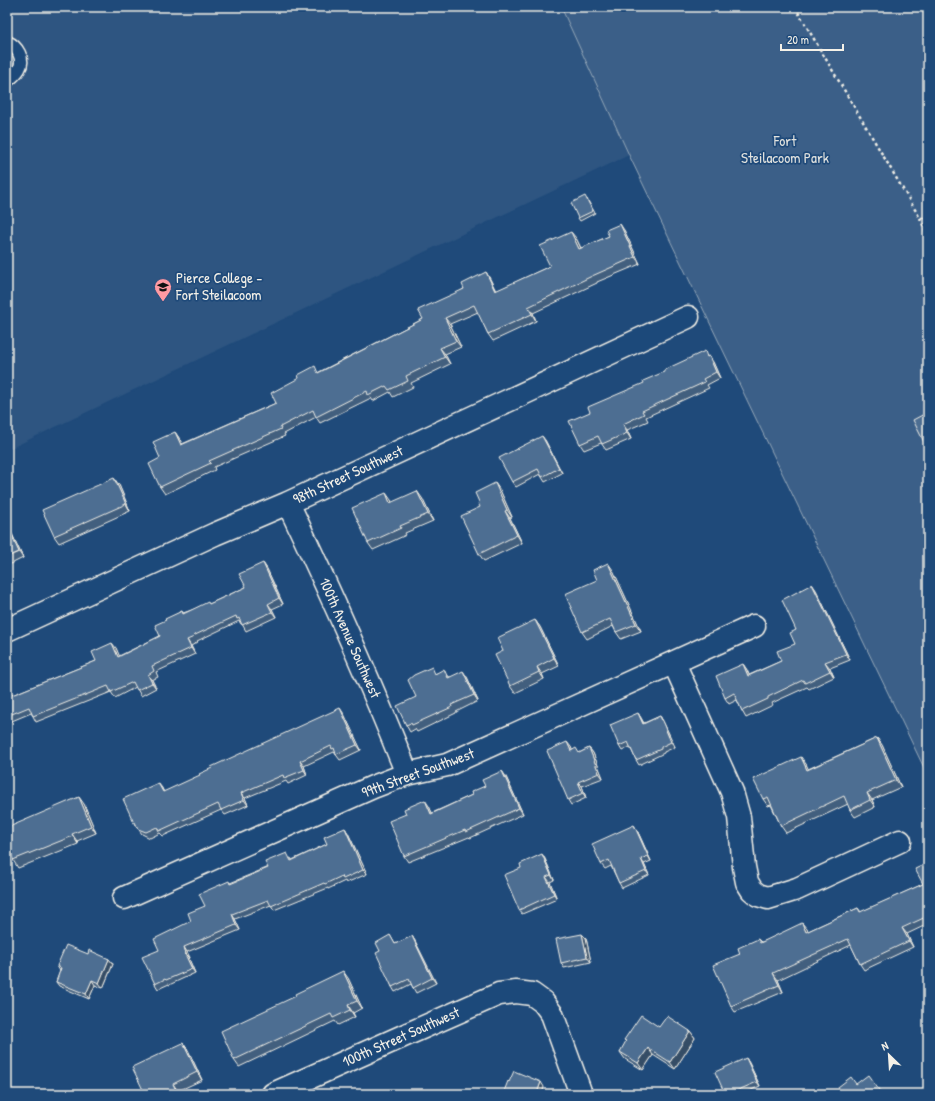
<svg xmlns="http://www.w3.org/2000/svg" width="935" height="1101" font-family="'Patrick Hand',sans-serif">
<rect width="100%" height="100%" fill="#1f4a7a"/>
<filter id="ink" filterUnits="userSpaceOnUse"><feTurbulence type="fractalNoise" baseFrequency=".025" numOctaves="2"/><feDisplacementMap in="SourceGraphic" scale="8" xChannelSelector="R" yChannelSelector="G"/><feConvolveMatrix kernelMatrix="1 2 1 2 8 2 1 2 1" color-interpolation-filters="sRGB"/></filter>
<g filter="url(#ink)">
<!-- built -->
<path fill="#2d5581" d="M7,7H561L629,155L7,450Z"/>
<!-- green -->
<path fill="#3a5f88" stroke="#97a8b8" d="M561,7H928V776L629,155Z"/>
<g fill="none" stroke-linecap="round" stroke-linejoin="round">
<!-- service casing -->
<g stroke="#f4f1e8" stroke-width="15">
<path id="service" d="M7,42C17,46 25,59 19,69C16,74 11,78 7,81"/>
</g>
<!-- minor casing -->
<g stroke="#f4f1e8" stroke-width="25">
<path id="minor" d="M288,503C330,592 371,682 407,774
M7,630L215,534L288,503L688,317
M674,663L732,792L739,817L744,867L747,882L752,890L758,895L768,898L797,889L900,841
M124,898L373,787L407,774L447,765L754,626
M273,1094L401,1037L499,994L516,992L532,994L543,1002L552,1014L581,1094"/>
</g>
<!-- path -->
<path stroke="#f4f1e8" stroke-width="2.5" stroke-dasharray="3 3" stroke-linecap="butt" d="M795,7L920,218H928
M920,218L928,237"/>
<!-- service -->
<use href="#service" stroke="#1f4a7a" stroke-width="12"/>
<!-- minor -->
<use href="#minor" stroke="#1f4a7a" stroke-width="22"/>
</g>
<!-- wall -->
<path fill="#425f7e" stroke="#f4f1e8" d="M587,199L595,213L580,221L578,218Z
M624,230L640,264L597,282V283L533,313L536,321L493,341L488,334L478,312L450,324L461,347L445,354L450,364L411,383L413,387L393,397L390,392L373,401L371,398L320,423L316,417L284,434L285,436L214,467L215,470L165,494L160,487V458L175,432L179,438L182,444L276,403L319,372L423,319L486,272L490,279L496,291L550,266L576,238L581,248Z
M708,356L713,362L720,378L707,385L709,388L646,417L648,421L627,430L631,439L606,450L601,443L584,450L580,444L590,412Z
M545,440L562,473L545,482L540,474L516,487L512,482Z
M119,485L130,511L59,543L54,536Z
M500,490L512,517L510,518L522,543L484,561L479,554L480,507Z
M422,498L433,521L405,533L406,535L373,550L368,543L391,500L392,503Z
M7,528L12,534L23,558L7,566Z
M263,563L267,569L283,604L272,609L276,617L246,631L242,624H241L239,621L197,641L198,642L191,646L195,654L156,672L158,677L152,680L156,688L141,696L136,687L115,698L111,692L36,722L33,716L31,713L7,723V697L96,661L116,648L119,656L160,636L166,620L182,611L183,613L209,604L246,587Z
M613,570L641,631L621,639L616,632L613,626L587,639L582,632L597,580Z
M812,584L816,590L850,660L830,668L834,677L809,689L807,687L772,703L773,705L746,718L742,711L737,700L729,704L725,698L743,664L747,670L749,675L781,661L795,644L796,630Z
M535,620L540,627L559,666L542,674L544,679L515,693L510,686L503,651Z
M436,673L449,676V677H467L478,701L456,712V713L417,732L415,729L410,732L406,725L416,697Z
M638,713L644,723L660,716L663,721L675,747L664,752V753L639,765L636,760L630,747L622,751L619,746Z
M344,714L361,750L340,760L334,752L304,766L307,775L288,784L286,781L245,798L248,805L225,815L221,810L163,836L160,833L150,838L142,834L134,823L158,783L164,792Z
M877,738L882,745L901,787L872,800L875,807L855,817L850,810L848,804L786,833L781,826L771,805L768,806L763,799L806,764L808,769Z
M571,747L572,750L579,753L589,748L593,753L603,778L582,786L586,798L571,805L568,800Z
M502,771L506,777L523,814L470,838L469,837L408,862L404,856L429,806L432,813L472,795L485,786Z
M84,804L96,833L77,841L78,844L18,868L13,860Z
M345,828L348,833L367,874L346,883L345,881L328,889V888L274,910L271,905L235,919L240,930L187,952L190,958L189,959L195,973L169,985V984L158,989L155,984L159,950L191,921L205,906L230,883L291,858L292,860L327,844Z
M637,830L651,861L644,864L649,875L622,888L619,883L611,866L605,869L601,864Z
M542,854L545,859L554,880L550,882L557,899L522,914L519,910Z
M928,863V924L907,934L913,947L864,970L860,964L851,945L778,980L783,992L735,1012L731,1006L740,954L758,939L761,942L807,929L808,931L858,908L861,912L923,884Z
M390,935L395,944L412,936L415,941L436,983L416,993L411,984L395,992L392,987L380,951Z
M586,938L591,962L564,968L561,963Z
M88,954L109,959L113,964L103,988L95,985L89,999L59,986L56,982L60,971L57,966Z
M348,978L362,1008L353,1013L355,1017L338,1025L335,1021L239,1067L234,1060Z
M659,1027L690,1031L695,1038L675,1069L653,1055L643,1070L625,1059L620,1052L626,1042L624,1040Z
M183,1043L188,1050L202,1080L178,1091L179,1094H145Z
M746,1058L749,1063L760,1086L743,1094H725Z"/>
<!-- shaded-wall -->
<path fill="#364d66" stroke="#f4f1e8" d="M620,224L624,230L640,264L635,257Z
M571,232L576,238L584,255L579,249Z
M486,272L490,279L499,298L495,291Z
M528,307L533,313L536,321Z
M445,318L450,324L461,347L456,341Z
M440,348L445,354L450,364L445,357Z
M709,356L713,362L720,378L716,372Z
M623,424L627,430L631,439L627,433Z
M175,432L179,438L186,451L181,445Z
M542,436L545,440L562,473L559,468Z
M114,478L119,485L130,511L126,504Z
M495,483L500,490L512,517L507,510Z
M417,491L422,498L433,521L428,514Z
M386,493L391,500L395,510L390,503Z
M505,511L510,518L522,543L517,535Z
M8,528L12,534L23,558L19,552Z
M263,563L267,569L283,604L279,598Z
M608,563L613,570L641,631L636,624Z
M812,584L816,590L850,660L846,654Z
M268,604L272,609L276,617L272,612Z
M535,620L540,627L559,666L554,658Z
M187,640L191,646L195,654L191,648Z
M112,643L116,648L122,662L118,657Z
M825,662L830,668L834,677L830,671Z
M743,664L747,670L752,682L748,676Z
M537,667L542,674L544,679L539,672Z
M463,671L467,677L478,701L474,695Z
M148,675L152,680L156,688L152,683Z
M340,708L344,714L361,750L357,745Z
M638,713L641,718L646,729L643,724Z
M660,716L663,721L675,747L671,742Z
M877,738L882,745L901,787L896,780Z
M567,742L571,747L574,755L571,751Z
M589,748L593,753L603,778L599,773Z
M801,757L806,764L812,777L807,770Z
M300,761L304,766L307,775L304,770Z
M502,771L506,777L523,814L519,808Z
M578,782L582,786L586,798L583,793Z
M158,783L162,788L166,798L163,792Z
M241,793L245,798L248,805L244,800Z
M867,793L872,800L875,807L870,800Z
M79,797L84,804L96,833L91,826Z
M425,800L429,806L435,820L431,814Z
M634,825L637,830L651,861L648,856Z
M345,828L348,833L367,874L363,870Z
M72,834L77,841L78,844L73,836Z
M542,854L545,859L554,880L551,875Z
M641,859L644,864L649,875L646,871Z
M546,877L550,882L557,899L554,894Z
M232,914L235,919L240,930L236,925Z
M802,923L807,929L811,938L806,932Z
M902,928L907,934L913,947L909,941Z
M582,934L586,938L591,962L587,957Z
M412,936L415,941L436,983L432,978Z
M184,947L187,952L190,958L186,954Z
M185,954L189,959L195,973L192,969Z
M109,959L113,964L103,988L99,983Z
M343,971L348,978L362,1008L357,1001Z
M773,973L778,980L783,992L779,985Z
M92,980L95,985L89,999L86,994Z
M348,1005L353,1013L355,1017L350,1010Z
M690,1031L695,1038L675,1069L670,1062Z
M183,1043L188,1050L202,1080L197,1072Z
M648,1048L653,1055L643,1070L638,1063Z
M746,1058L749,1063L760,1086L757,1082Z
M541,1082L544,1087L542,1094H538L537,1093Z
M173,1084L178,1091L179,1094L176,1090Z"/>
<!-- building -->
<path fill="#4d6e92" stroke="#f4f1e8" d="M585,196L593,211L578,218L571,203Z
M620,224L635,257L592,276L528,307L532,314L488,334L474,305L445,318L456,341L440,348L445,357L406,376L408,381L389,390L386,386L368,395L367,391L316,417L313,410L280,427L281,429L209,461L211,463L160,487L149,464L160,458L153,442L175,432L181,445L276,403L271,393L299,378L298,375L315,366L318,373L423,319L418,310L464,289L462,284L486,272L495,291L550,266L540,246L571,232L579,249L609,236L606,230Z
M705,351L707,357L709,356L716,372L703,379L705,382L642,411L644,414L623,424L627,433L602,444L598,436L580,444L569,421L590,412L588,407L644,383L643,381L664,372V370Z
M928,412V450L913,420Z
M542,436L559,468L542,477L538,469L512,482L499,458Z
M114,478L126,504L54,536L42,510Z
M495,483L507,510L505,511L517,535L479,554L461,516L480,507L478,503L479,502L475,493Z
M417,491L428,514L400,526L401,528L368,543L352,508L386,493L390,503Z
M7,528H8L19,552L7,557Z
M263,563L279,598L268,604L272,612L242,625L239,618L237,619L236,616L193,636L194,637L187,640L191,648L152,666L154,671L148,675L152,683L137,690L133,682L111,692L108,686L33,716L29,707L7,716V697L96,661L92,652L112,643L118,657L160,636L155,625L166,620L165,619L182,611L183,614L208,602L209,604L246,587L239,574Z
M608,563L636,624L616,632L610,619L582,632L565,594L597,580L593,570Z
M812,584L846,654L825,662L830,671L805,683L803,680L768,697V699L742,711L734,693L725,698L716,676L743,664L748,676L781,661L777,651L795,644L790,633L796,630L782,600Z
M535,620L554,658L537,667L539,672L510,686L495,655L503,651L497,638Z
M432,667L435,674L444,669L448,678L463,671L474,695L451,705L452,707L412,725L411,723L406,725L397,706L416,697L408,680L414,675Z
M340,708L357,745L336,754L334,748L332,749L331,746L300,761L304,770L284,778L283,775L241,793L244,800L221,810L218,804L159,831L157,827L146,832L138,829L135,822L134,823L123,799L158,783L163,792L200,775L199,774L212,768L211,767Z
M638,713L643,724L660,716L671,742L661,747V749L636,760L628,742L619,746L610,725Z
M877,738L896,780L867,793L870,800L850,810L844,796L781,826L768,797L763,799L753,779L801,757L807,770Z
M567,742L571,751L576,748L579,753L589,748L599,773L578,782L583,793L568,800L547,751Z
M502,771L519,808L466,832L465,830L404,856L389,821L406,814L404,809L425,800L431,814L472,795L471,792L485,786L482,780Z
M79,797L91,826L72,834L73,836L13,860L7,846V829L9,828V827Z
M634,825L648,856L641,859L646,871L619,883L609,860L601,864L592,844Z
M345,828L363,870L343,879L342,876L325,884L324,883L271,906L268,900L232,914L236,925L184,947L186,954H185L192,969L166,980L165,979L155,984L142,957L159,950L154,939L191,921L188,913L205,906L199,894L229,881L230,884L268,868L265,862L287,853L291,861L327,844L324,837Z
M542,854L551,875L546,877L554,894L519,910L504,875L521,868L520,864Z
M928,863V916L902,928L909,941L860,964L848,939L773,973L779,985L731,1006L713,965L740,954L738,948L758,939L760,943L802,923L806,932L858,908L860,912L923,884L915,869Z
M582,934L587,957L561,963L556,939Z
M390,935L395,944L412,936L432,978L413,988L409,979L392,987L376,953L380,951L376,943Z
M66,945L88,954L89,950L109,959L99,983L92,980L86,994L56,982L61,968L57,966Z
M343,971L357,1001L348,1005L350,1010L333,1018L331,1014L234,1060L221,1031L296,996L295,994Z
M641,1015L659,1027L667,1016L690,1031L670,1062L648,1048L638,1063L620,1052L626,1041L624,1040Z
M183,1043L197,1072L173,1084L176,1090L168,1094H145L132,1067Z
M746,1058L757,1082L729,1094H725L715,1072Z
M514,1071L541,1082L537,1093L540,1094H503L508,1081L509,1082Z
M868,1075L882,1094H843L838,1087L851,1077L856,1084Z"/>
</g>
<!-- icons -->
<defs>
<g id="university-pin" transform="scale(0.9)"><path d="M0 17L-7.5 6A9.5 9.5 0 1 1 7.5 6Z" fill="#ff9aa2" stroke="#1f4a7a"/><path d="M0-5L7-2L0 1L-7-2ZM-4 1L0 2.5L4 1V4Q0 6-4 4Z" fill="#111"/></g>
</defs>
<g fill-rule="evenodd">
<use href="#university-pin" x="163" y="287"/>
</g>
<g text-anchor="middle" stroke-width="3.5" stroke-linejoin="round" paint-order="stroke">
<!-- park labels -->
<g font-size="15" fill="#e1e2de" stroke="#1f4a7a">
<text x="785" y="146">Fort<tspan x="785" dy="17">Steilacoom Park</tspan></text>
</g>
<!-- poi labels -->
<g font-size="15" fill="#f4f1e8" stroke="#1f4a7a" text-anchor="start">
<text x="176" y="283">Pierce College -<tspan x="176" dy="17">Fort Steilacoom</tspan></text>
</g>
<!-- street labels -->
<g font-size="15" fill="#f4f1e8" stroke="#1f4a7a">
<text transform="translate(348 475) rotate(-25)" y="5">98th Street Southwest</text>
<text transform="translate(350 638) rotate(66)" y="5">100th Avenue Southwest</text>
<text transform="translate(418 773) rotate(-20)" y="5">99th Street Southwest</text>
<text transform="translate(401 1037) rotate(-24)" y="5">100th Street Southwest</text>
</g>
</g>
<!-- margin -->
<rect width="935" height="1101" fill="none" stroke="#1f4a7a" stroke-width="24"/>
<rect x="12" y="12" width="911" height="1077" fill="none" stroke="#f4f1e8" stroke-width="1.5" filter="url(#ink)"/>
<!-- north arrow -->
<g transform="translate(889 1055) rotate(335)" stroke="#1f4a7a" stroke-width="3" paint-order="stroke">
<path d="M0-3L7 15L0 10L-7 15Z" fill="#f4f1e8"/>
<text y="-6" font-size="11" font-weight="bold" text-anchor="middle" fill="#f4f1e8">N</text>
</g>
<!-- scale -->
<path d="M781 44v6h62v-6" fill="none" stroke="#f4f1e8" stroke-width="2"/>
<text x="787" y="44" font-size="12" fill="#f4f1e8" stroke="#1f4a7a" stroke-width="3" paint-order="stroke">20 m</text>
</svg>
